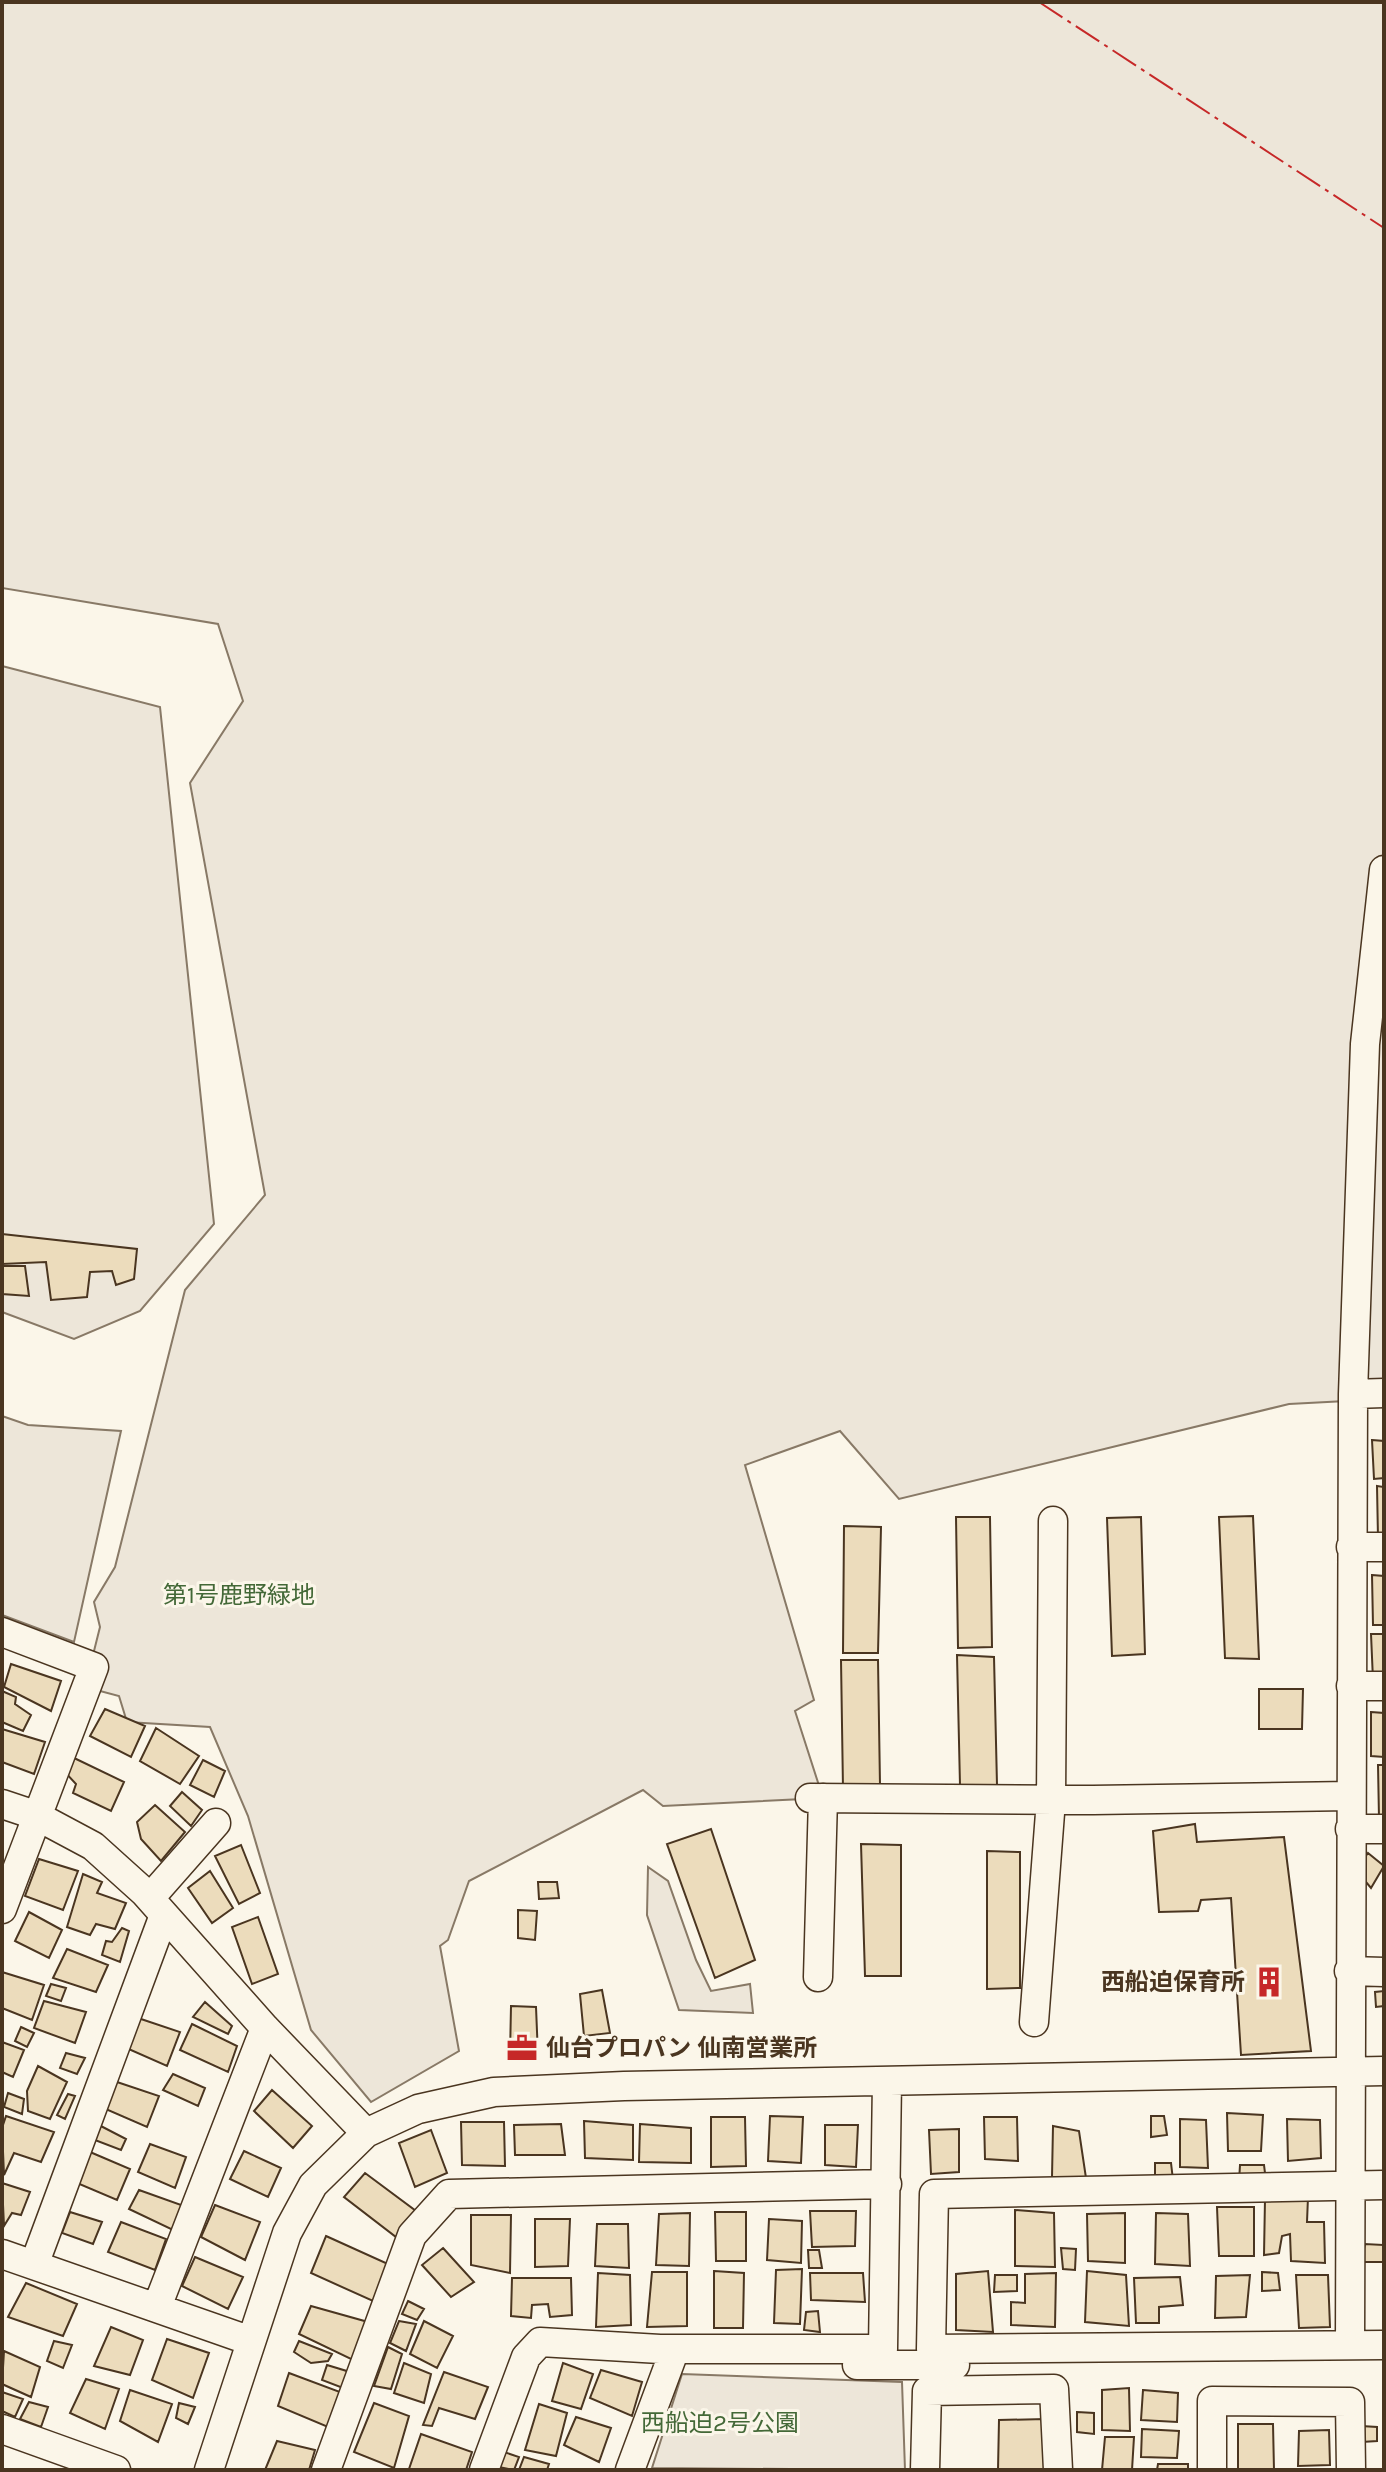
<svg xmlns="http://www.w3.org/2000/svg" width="1386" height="2472" font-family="Karla,'Noto Sans JP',sans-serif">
<rect width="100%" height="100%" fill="#fbf6e9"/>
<!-- green -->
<path fill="#ede6d9" stroke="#887966" stroke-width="2" d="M2,2H1384V1399L1289,1404L899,1499L840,1431L745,1465L814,1700L795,1711L823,1798L663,1806L643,1790L469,1881L448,1940L440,1946L459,2051L371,2102L311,2030L248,1816L210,1727L127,1722L119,1696L85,1687L100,1627L94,1602L115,1567L185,1290L265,1195L190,783L243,701L218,624L2,588Z
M2,666L160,707L214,1224L140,1311L74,1339L2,1312Z
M2,1416L28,1425L121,1431L74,1642L2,1615Z
M648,1867L668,1881L696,1960L711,1991L750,1984L753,2013L679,2010L647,1915Z
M682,2374L902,2382L905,2470L652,2468Z"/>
<!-- building -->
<path fill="#ecdcbc" stroke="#4a3520" stroke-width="2" d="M2,1234L137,1249L134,1279L116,1285L112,1271L90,1272L87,1297L51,1300L46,1262L2,1264Z
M2,1266H25L29,1296L2,1294Z
M1372,1440L1384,1441V1478L1374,1479Z
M1377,1486L1384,1487V1539L1378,1538Z
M1253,1516L1259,1659L1225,1658L1219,1517Z
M956,1517H990L992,1647L958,1648Z
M1141,1517L1145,1654L1112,1656L1107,1518Z
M844,1526L881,1527L878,1653H843Z
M1372,1575L1384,1576V1625H1373Z
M1371,1634H1384V1680H1373Z
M957,1655L994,1657L997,1785H960Z
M841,1660H878L880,1785L843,1789Z
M11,1664L61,1681L51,1711L4,1687Z
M1259,1689H1303L1302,1729H1259Z
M2,1691L16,1697L15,1704L31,1715L23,1731L2,1722Z
M105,1709L145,1726L131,1757L90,1736Z
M1371,1712L1384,1713V1757L1371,1756Z
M156,1728L199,1756L180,1784L140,1761Z
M2,1729L45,1742L34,1774L2,1762Z
M72,1757L124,1782L111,1811L73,1793L76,1784L63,1770Z
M203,1760L225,1771L214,1797L190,1785Z
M1378,1765H1384V1818H1379Z
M182,1792L202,1810L191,1826L170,1806Z
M155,1805L185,1832L161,1861L141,1839L137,1822Z
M1195,1824L1197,1842L1284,1837L1311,2051L1241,2055L1231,1898L1201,1900L1198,1911L1159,1912L1153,1831Z
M711,1829L755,1960L715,1978L667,1844Z
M861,1844L901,1845V1976H865Z
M241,1845L260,1893L239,1904L215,1856Z
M987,1851L1020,1852V1988L987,1989Z
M1368,1853L1384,1866L1371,1888L1355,1869Z
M39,1859L78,1871L63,1910L25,1896Z
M210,1871L233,1908L212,1923L188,1888Z
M83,1874L102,1882L97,1893L126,1903L115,1929L96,1924L90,1935L67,1927Z
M538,1882H557L559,1898L539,1899Z
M518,1910L537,1911L535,1940L518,1938Z
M29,1912L62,1930L49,1958L15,1941Z
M258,1917L278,1974L252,1984L232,1927Z
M122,1928L129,1931L120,1962L102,1955L106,1941L112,1942Z
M67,1949L108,1965L96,1992L53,1978Z
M2,1972L44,1985L32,2020L2,2008Z
M51,1984L66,1988L61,2001L46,1996Z
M602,1990L610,2033L584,2036L580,1994Z
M1384,1991V2006L1376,2007L1375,1992Z
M44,2001L86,2012L75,2043L34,2028Z
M205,2002L232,2026L228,2034L193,2017Z
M511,2006L536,2007L538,2056H510Z
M138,2018L180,2032L167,2066L124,2047Z
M192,2024L237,2046L228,2072L180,2050Z
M21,2027L34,2033L27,2047L15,2041Z
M2,2042L24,2050L13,2077L2,2072Z
M66,2053L85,2058L77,2074L60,2068Z
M38,2066L67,2082L50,2119L28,2111L27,2091Z
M173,2074L205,2088L198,2106L163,2090Z
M111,2080L159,2096L147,2127L101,2107Z
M272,2090L312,2126L293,2148L254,2111Z
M8,2093L24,2099L22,2114L4,2107Z
M68,2094L75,2096L65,2119L57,2115Z
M1227,2113L1263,2115L1261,2151H1228Z
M6,2116L54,2132L41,2162L14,2153L4,2175L2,2128Z
M770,2116L803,2117L801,2163L768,2161Z
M1151,2116H1164L1167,2135L1151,2137Z
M711,2117H745L746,2166L711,2167Z
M984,2117H1017L1018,2161L985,2159Z
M1180,2119L1206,2120L1208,2168L1180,2167Z
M1287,2119L1320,2120L1321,2158L1288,2161Z
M584,2121L633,2125V2160L585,2158Z
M461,2122H504L505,2166L462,2165Z
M95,2123L126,2139L121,2150L87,2137Z
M561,2124L565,2155H515L514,2125Z
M640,2124L691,2128V2163L639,2162Z
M825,2125H858L856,2167L825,2165Z
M1053,2126L1079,2131L1086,2178L1052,2177Z
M959,2129V2172L931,2174L929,2130Z
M431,2130L447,2173L415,2187L399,2143Z
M150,2144L186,2157L175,2188L138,2172Z
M244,2151L281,2168L268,2197L230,2179Z
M90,2152L130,2169L117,2200L77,2183Z
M1155,2163H1171L1173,2180H1155Z
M1240,2165H1264L1266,2181L1239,2182Z
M365,2173L416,2211L396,2237L344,2197Z
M2,2183L30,2192L21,2215L12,2213L4,2226Z
M139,2190L184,2206L173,2230L129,2209Z
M1308,2197L1307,2222H1324L1325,2263L1291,2261L1290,2234L1282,2236L1279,2253L1264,2255L1265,2199Z
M215,2205L260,2222L245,2260L201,2237Z
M1217,2207H1254V2256H1219Z
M1015,2210L1054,2213L1055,2267L1015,2266Z
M810,2211H856L855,2246L812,2247Z
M70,2212L102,2222L93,2244L62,2233Z
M715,2212H746V2261H716Z
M690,2213L689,2266L656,2265L659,2214Z
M1125,2213V2263L1088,2261L1087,2214Z
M1156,2213L1188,2214L1190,2266L1155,2264Z
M471,2215H511L510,2273L471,2265Z
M535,2219H570L568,2266L535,2267Z
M769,2219L802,2221L801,2263L767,2260Z
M121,2222L166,2239L155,2270L108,2252Z
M597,2224H628L629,2268L595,2266Z
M326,2236L388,2264L373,2301L311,2273Z
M1384,2240V2262H1361L1365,2244L1383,2245Z
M443,2248L474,2282L451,2297L422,2265Z
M1061,2248L1076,2249L1075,2270L1063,2269Z
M808,2250H819L822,2268H809Z
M195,2257L243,2277L228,2309L182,2286Z
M802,2269L800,2324L774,2323L776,2270Z
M714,2271L744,2273L743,2328H714Z
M988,2271L993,2332L956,2330V2274Z
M1087,2271L1126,2275L1129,2326L1085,2322Z
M652,2272H687V2326L647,2327Z
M1262,2272L1278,2273L1280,2290L1262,2291Z
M598,2273L630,2275L631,2325L596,2327Z
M810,2273H863L865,2302L811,2300Z
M1056,2273L1055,2327L1011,2325V2302L1025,2303V2274Z
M995,2275H1017V2291L994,2292Z
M1250,2275L1246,2317L1215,2318L1216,2276Z
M1296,2275H1328L1330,2327L1299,2328Z
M1180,2277L1183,2305L1159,2307V2323H1136L1134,2278Z
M512,2278H571L572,2315L550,2317L548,2304L532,2305L531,2318L511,2316Z
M26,2283L77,2304L63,2336L8,2317Z
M408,2301L424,2309L417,2320L402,2314Z
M311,2306L368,2322L353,2360L299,2334Z
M818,2311L820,2332L804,2330L806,2312Z
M399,2321L416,2324L406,2351L390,2343Z
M424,2321L453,2336L437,2368L410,2354Z
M111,2327L143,2340L130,2375L94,2366Z
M167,2339L209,2353L193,2398L152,2380Z
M54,2341L72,2345L63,2368L47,2361Z
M299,2341L332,2354L328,2361L311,2363L294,2352Z
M388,2347L402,2354L391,2389L374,2386Z
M4,2351L40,2367L31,2397L2,2384Z
M404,2363L431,2374L424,2403L394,2393Z
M563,2363L593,2374L581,2409L552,2401Z
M327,2365L350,2372L343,2388L322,2380Z
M601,2370L642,2382L632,2416L590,2398Z
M444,2372L488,2387L475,2419L439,2408L432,2426L423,2425Z
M289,2373L340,2392L328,2427L278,2406Z
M86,2379L119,2389L105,2429L70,2413Z
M1129,2388L1130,2431L1102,2430V2390Z
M130,2390L172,2404L158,2442L120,2421Z
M1143,2390L1178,2393L1177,2422L1141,2420Z
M2,2392L23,2399L15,2417L2,2411Z
M29,2402L48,2407L41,2427L20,2419Z
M179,2403L195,2407L188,2424L176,2418Z
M374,2403L409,2416L394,2468L354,2452Z
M539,2404L567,2413L556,2456L525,2450Z
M1077,2412L1094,2413V2434L1077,2432Z
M576,2417L611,2428L599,2462L564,2445Z
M1045,2419L1047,2470H998L999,2420Z
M1238,2424H1273L1274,2470H1238Z
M1361,2426L1377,2427V2441L1362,2442Z
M1142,2429L1179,2431L1177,2458L1141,2457Z
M1329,2430L1330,2465L1298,2466L1299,2431Z
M421,2434L472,2452L466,2470L409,2469Z
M1105,2437H1134L1132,2470H1102Z
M277,2441L315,2450L309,2470H265Z
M501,2451L519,2457L514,2470L494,2466Z
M524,2457L549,2464L547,2470H519Z
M1158,2464H1188V2470H1157Z"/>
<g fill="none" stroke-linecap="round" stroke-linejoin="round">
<!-- minor casing -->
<g stroke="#4a3520" stroke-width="31">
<path id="minor" d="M1353,1394L1384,1393
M1351,1547H1384
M2,1632L94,1667L2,1909
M1351,1686H1384
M810,1798L1093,1800L1349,1796
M2,1804L35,1815L93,1846L144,1892L265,2028L366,2133
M1350,1829H1384
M150,1898L216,1823
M1349,1971L1384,1972
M818,1977L823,1798
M1034,2022L1051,1800L1053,1521
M1384,2185L934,2194L931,2349L1384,2345
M2,2254L251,2341
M34,2265L164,1915
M157,2307L265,2028
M1350,2345L1353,1394L1365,1044L1384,870
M857,2365H955
M2,2429L116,2470
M209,2470L287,2233L313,2185L366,2133L418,2109L494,2092L624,2086L1384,2071
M326,2470L412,2235L449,2194L887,2184
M484,2470L526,2357L540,2342L660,2349H883L887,2081
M630,2470L675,2349
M925,2470L927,2391L1054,2389L1058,2470
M1212,2470V2401L1350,2402L1351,2470"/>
</g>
<!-- minor -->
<use href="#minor" stroke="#fbf6e9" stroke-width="28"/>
<!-- power -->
<path stroke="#c62828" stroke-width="2" stroke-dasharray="28 6 4 6" stroke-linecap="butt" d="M1039,2L1384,228"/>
</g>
<!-- icons -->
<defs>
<g id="building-bare" transform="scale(2.4)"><path d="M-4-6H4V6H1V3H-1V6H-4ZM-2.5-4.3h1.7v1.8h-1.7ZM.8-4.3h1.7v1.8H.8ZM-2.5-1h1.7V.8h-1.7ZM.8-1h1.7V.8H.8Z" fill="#c62828" stroke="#fbf6e9" stroke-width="2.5" paint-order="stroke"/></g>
<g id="office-bare" transform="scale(2.4)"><path d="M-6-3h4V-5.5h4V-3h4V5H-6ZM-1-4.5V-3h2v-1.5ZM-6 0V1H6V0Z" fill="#c62828" stroke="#fbf6e9" stroke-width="2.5" paint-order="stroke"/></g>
</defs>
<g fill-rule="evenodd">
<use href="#building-bare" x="1269" y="1982"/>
<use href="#office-bare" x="522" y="2048"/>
</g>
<g text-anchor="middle" stroke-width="6" stroke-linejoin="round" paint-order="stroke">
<!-- park labels -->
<g font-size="24" fill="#436837" stroke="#fbf6e9">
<text x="239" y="1603">第1号鹿野緑地</text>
<text x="720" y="2431">西船迫2号公園</text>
</g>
<!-- poi labels -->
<g font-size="24" font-weight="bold" fill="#4a3520" stroke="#fbf6e9" text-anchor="end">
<text x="1245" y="1990">西船迫保育所</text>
<text x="546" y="2056" text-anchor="start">仙台プロパン 仙南営業所</text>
</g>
</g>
<!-- border -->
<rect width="1386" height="2472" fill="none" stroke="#4a3520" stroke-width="8"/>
</svg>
